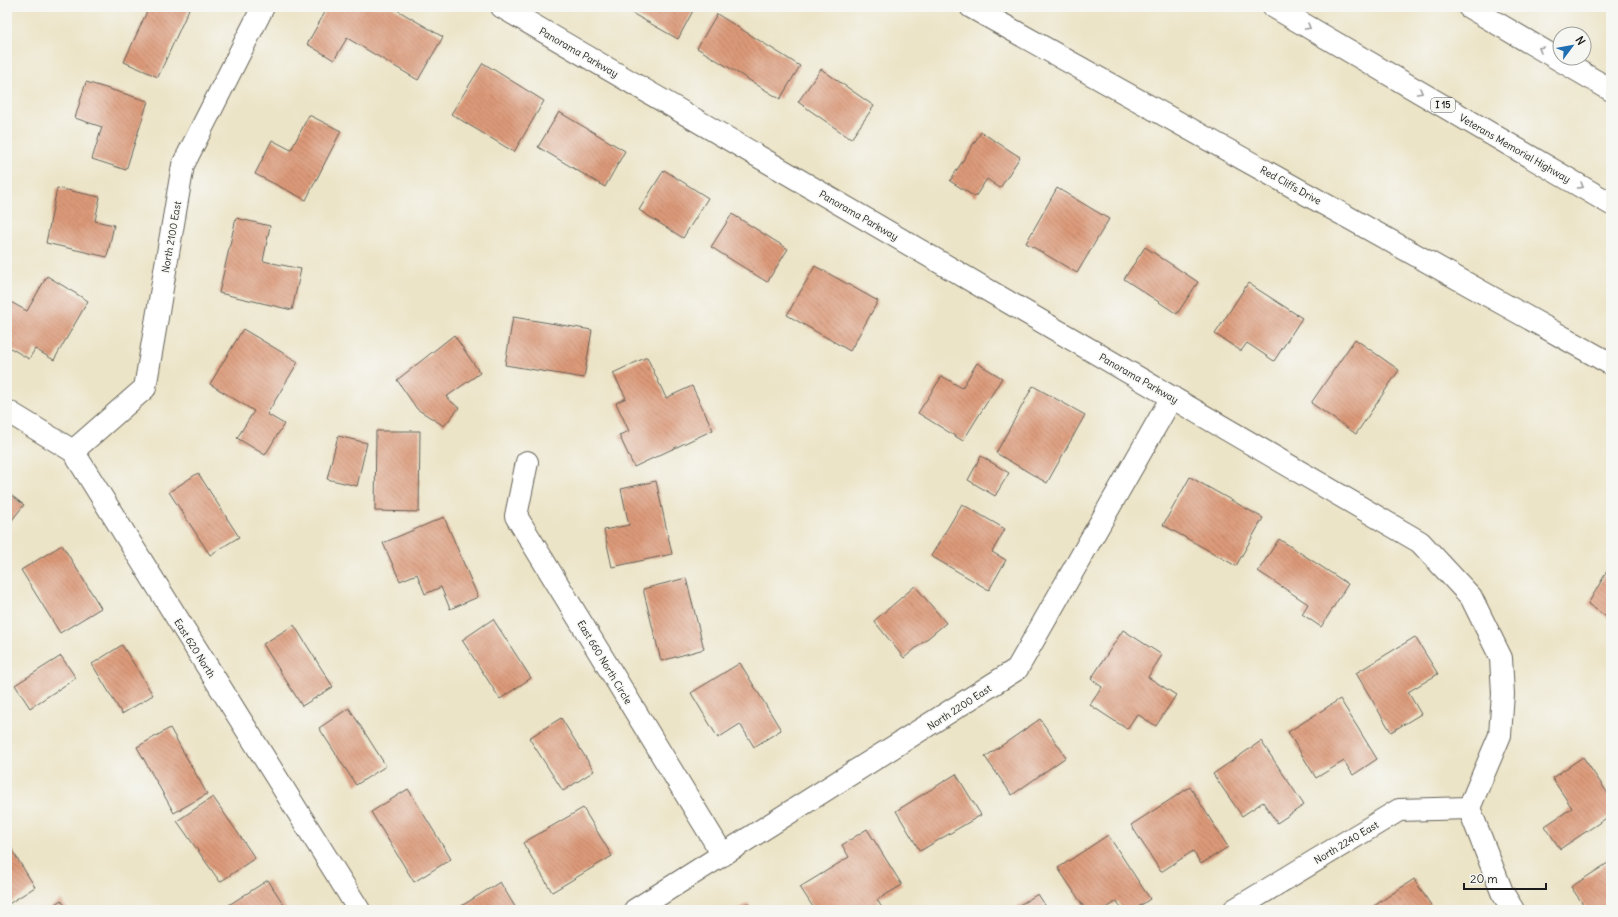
<svg xmlns="http://www.w3.org/2000/svg" width="1618" height="917" font-family="Delius,sans-serif">
<defs>
<pattern id="building-back-hatch" width="6" height="6" patternUnits="userSpaceOnUse"><rect width="6" height="6" fill="#dc9a79"/><path d="M-1 5l2 2M0 0l6 6M5-1l2 2" fill="none" stroke="#b27d62"/></pattern>
</defs>
<rect width="100%" height="100%" fill="#f6f6f2"/>
<filter id="ink" filterUnits="userSpaceOnUse"><feTurbulence type="fractalNoise" baseFrequency=".025" numOctaves="2"/><feDisplacementMap in="SourceGraphic" scale="8" xChannelSelector="R" yChannelSelector="G"/><feConvolveMatrix kernelMatrix="1 2 1 2 8 2 1 2 1" color-interpolation-filters="sRGB"/></filter>
<filter id="wash" filterUnits="userSpaceOnUse"><feTurbulence type="fractalNoise" baseFrequency=".012" numOctaves="4" result="noise"/><feDisplacementMap in="SourceGraphic" scale="16" xChannelSelector="R" yChannelSelector="G"/><feGaussianBlur stdDeviation="0.9" result="paint"/><feColorMatrix in="noise" values="0 0 0 0 0 0 0 0 0 0 0 0 0 0 0 0 0 1.4 0 .05"/><feComposite in="paint" operator="in"/></filter>
<g filter="url(#wash)">
<rect width="100%" height="100%" fill="#ece4c7"/>
<g id="blocks">
<!-- building -->
<path fill="url(#building-back-hatch)" d="M149,7H185L189,9L158,77L124,62Z
M328,7H392L443,37L418,80L347,38L334,60L307,44Z
M621,7H695L678,39Z
M717,14L800,66L780,99L697,48Z
M483,63L544,101L514,152L451,114Z
M821,69L874,106L851,139L798,102Z
M86,82L148,101L126,170L92,159L102,127L75,118Z
M559,112L625,151L605,187L538,147Z
M309,115L341,131L306,200L255,174L272,140L291,150Z
M981,132L1020,157L1000,188L987,179L975,197L950,181Z
M664,170L708,198L683,238L639,210Z
M57,188L100,197L95,221L114,225L107,257L46,243Z
M1057,188L1109,219L1077,273L1026,243Z
M732,214L788,249L767,282L711,247Z
M236,218L270,226L263,261L301,269L292,310L219,293Z
M1145,247L1198,282L1177,314L1124,279Z
M815,266L878,301L850,351L787,315Z
M47,276L88,301L54,360L35,349L29,359L7,346V300L27,311Z
M1248,283L1302,318L1274,361L1247,343L1241,351L1215,334Z
M513,317L592,330L584,378L505,365Z
M243,329L298,362L267,414L284,424L265,455L237,438L254,411L210,384Z
M454,335L480,373L446,397L459,408L444,426L417,409L397,380Z
M1355,339L1399,370L1356,434L1311,403Z
M647,357L666,398L692,386L713,430L634,467L619,435L629,431L616,403L626,398L613,373Z
M977,363L1002,378L963,441L918,413L942,376L962,388Z
M1033,386L1085,415L1047,483L996,453Z
M376,431H420L419,512L375,511Z
M338,436L367,443L357,486L327,479Z
M981,456L1009,473L995,496L968,480Z
M198,473L239,537L210,555L169,492Z
M1190,477L1263,518L1236,566L1163,525Z
M656,481L672,554L612,567L604,530L629,525L621,489Z
M7,492L24,505L7,526Z
M962,504L1005,529L992,552L1006,560L989,590L931,556Z
M444,517L478,597L450,609L441,587L425,594L417,574L400,581L383,543Z
M1279,539L1348,584L1321,627L1302,614L1308,604L1258,571Z
M62,545L101,608L60,633L21,570Z
M1611,564V620L1588,604Z
M686,578L704,649L661,661L643,589Z
M915,586L946,623L904,658L874,621Z
M493,619L531,678L500,699L462,640Z
M294,625L333,687L302,706L263,644Z
M1123,630L1162,655L1148,677L1176,695L1156,726L1137,714L1127,729L1090,705L1102,687L1091,679Z
M1415,637L1438,674L1408,692L1421,714L1391,732L1356,673Z
M122,645L153,695L122,714L92,664Z
M61,656L76,678L30,708L15,685Z
M740,663L781,730L754,747L740,724L718,738L691,693Z
M1340,699L1377,759L1353,775L1344,761L1316,778L1288,732Z
M349,708L386,766L356,785L319,728Z
M561,718L594,771L563,791L529,738Z
M1040,719L1066,757L1012,795L985,757Z
M170,728L207,794L174,813L137,747Z
M1261,741L1304,805L1277,823L1263,802L1242,816L1213,774Z
M1583,757L1611,798V815L1560,849L1545,826L1572,808L1552,778Z
M956,774L981,815L920,851L896,811Z
M1190,787L1228,847L1201,864L1193,851L1161,872L1131,825Z
M408,789L451,859L414,882L371,812Z
M213,797L255,858L220,882L177,821Z
M583,808L612,856L552,892L523,843Z
M867,829L902,885L877,900L883,909L881,910H815L800,887L849,857L842,845Z
M1108,835L1150,899L1134,910H1122L1117,901L1104,910H1086L1058,868Z
M7,842L35,887L7,905Z
M1611,861V910H1587L1571,887Z
M1414,879L1434,910H1368Z
M268,880L287,910H225L224,908Z
M500,882L517,910H455Z
M1038,894L1048,910H1011Z
M61,900L68,910H46Z
M748,903L752,910H736Z"/>
</g>
</g>
<g filter="url(#ink)">
<use href="#blocks" fill-opacity="0" stroke="#656258" stroke-width="1"/>
<g fill="none" stroke-linecap="round" stroke-linejoin="round">
<!-- minor casing -->
<g stroke="#656258" stroke-width="24">
<path id="minor" d="M502,7L1420,542L1471,597L1501,658L1503,694L1500,735L1469,808L1502,892L1513,910
M7,411L73,451L359,910
M73,451L145,388L183,165L263,7
M527,462L516,516L723,855
M635,910L1017,669L1172,397
M1234,910L1399,810L1469,808"/>
</g>
<!-- major casing -->
<g stroke="#656258" stroke-width="24">
<path id="major" d="M971,7L1611,364"/>
</g>
<!-- highway casing -->
<g stroke="#656258" stroke-width="24">
<path id="highway" d="M1274,7L1611,204
M1469,7L1611,90"/>
</g>
<!-- minor -->
<use href="#minor" stroke="#fff" stroke-width="22"/>
<!-- major -->
<use href="#major" stroke="#fff" stroke-width="22"/>
<!-- highway -->
<use href="#highway" stroke="#fff" stroke-width="22"/>
</g>
<!-- one-way arrows -->
<defs><path id="oneway-chevron" d="M-2-3.5L2.5 0L-2 3.5" fill="none" stroke-width="1.6" stroke-linecap="round" stroke-linejoin="round"/></defs>
<g stroke="#999">
<use href="#oneway-chevron" transform="translate(1308 27) rotate(30)"/>
<use href="#oneway-chevron" transform="translate(1541 49) rotate(-150)"/>
<use href="#oneway-chevron" transform="translate(1420 92) rotate(30)"/>
<use href="#oneway-chevron" transform="translate(1581 186) rotate(30)"/>
</g>
</g>
<g text-anchor="middle" stroke-width="3" stroke-linejoin="round" paint-order="stroke">
<!-- shield labels -->
<rect fill="#f6f6f2" stroke="#5d5d5c" stroke-width="1" x="1431" y="98" width="24" height="14" rx="3"/>
<g font-size="9" font-weight="bold" fill="#1c1c1c">
<text x="1443" y="108">I 15</text>
</g>
<!-- street labels -->
<g font-size="10" fill="#1c1c1c" stroke="#f6f6f2">
<text transform="translate(579 52) rotate(30)" y="4">Panorama Parkway</text>
<text transform="translate(1515 148) rotate(30)" y="4">Veterans Memorial Highway</text>
<text transform="translate(1291 185) rotate(29)" y="4">Red Cliffs Drive</text>
<text transform="translate(859 215) rotate(30)" y="4">Panorama Parkway</text>
<text transform="translate(171 237) rotate(-80)" y="4">North 2100 East</text>
<text transform="translate(1139 378) rotate(30)" y="4">Panorama Parkway</text>
<text transform="translate(195 648) rotate(58)" y="4">East 620 North</text>
<text transform="translate(605 662) rotate(59)" y="4">East 660 North Circle</text>
<text transform="translate(959 707) rotate(-33)" y="4">North 2200 East</text>
<text transform="translate(1346 842) rotate(-31)" y="4">North 2240 East</text>
</g>
</g>
<!-- margin -->
<rect width="1618" height="917" fill="none" stroke="#f6f6f2" stroke-width="24"/>
<!-- north arrow -->
<g transform="translate(1572 46) rotate(58)"><circle r="19" fill="#f6f6f2" stroke="#9f9f9c"/>
<path d="M0-3L7 15L0 10L-7 15Z" fill="#1f6fb2"/>
<text y="-6" font-size="11" font-weight="bold" text-anchor="middle" fill="#1c1c1c">N</text>
</g>
<!-- scale -->
<path d="M1464 883v6h82v-6" fill="none" stroke="#1c1c1c" stroke-width="2"/>
<text x="1470" y="883" font-size="12" fill="#1c1c1c" stroke="#f6f6f2" stroke-width="3" paint-order="stroke">20 m</text>
</svg>
